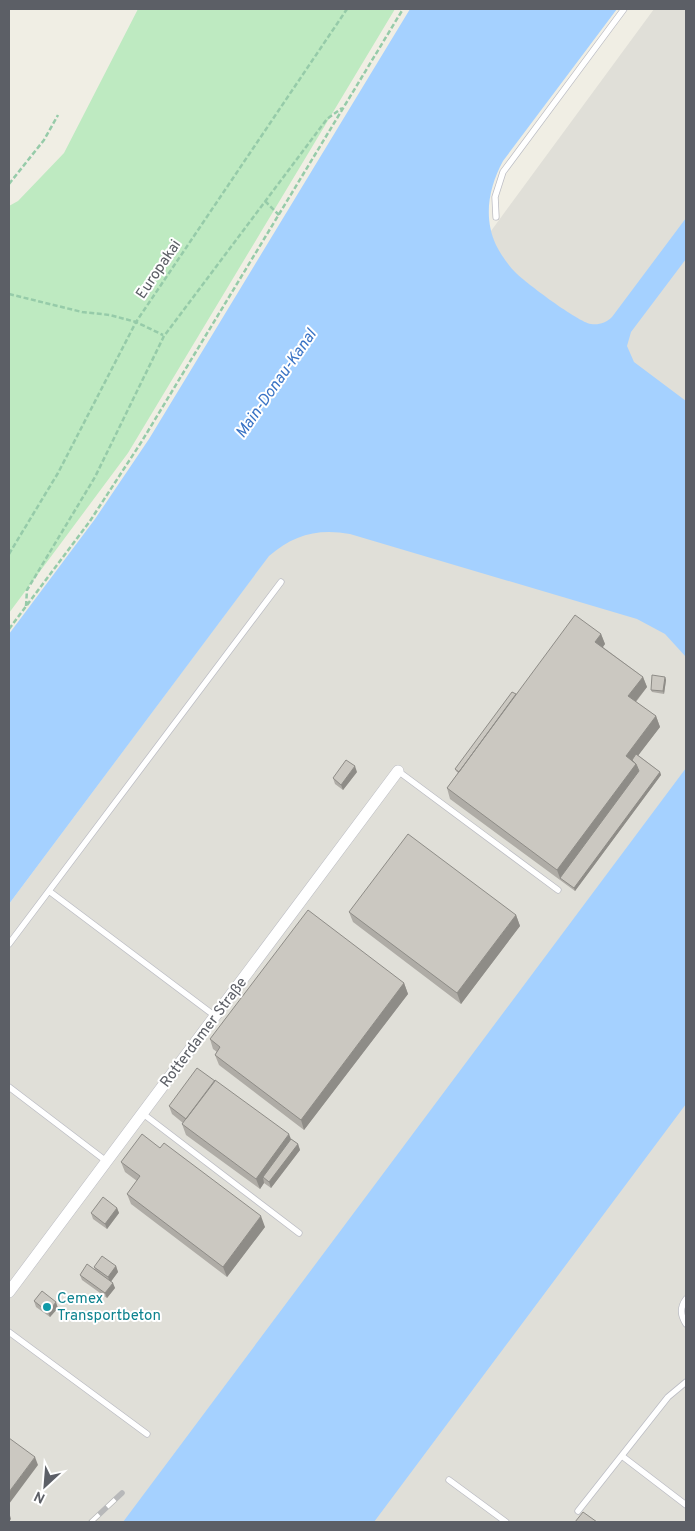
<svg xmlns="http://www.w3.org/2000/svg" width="695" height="1531" font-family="Overpass,sans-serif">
<rect width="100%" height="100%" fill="#f0eee4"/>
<!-- industrial -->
<path fill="#e0dfd8" d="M654,9H686V1522H9V904L259,569L491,231Z"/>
<!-- green -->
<path fill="#beeac1" d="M138,9H395L128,453L9,613V206L18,201L64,153Z"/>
<!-- water -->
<path fill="#a5d1ff" d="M410,9H617L503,161C489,187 483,217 496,245C501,255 508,265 516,273C526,283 578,322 591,324C599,325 606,323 612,317L686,218V259L631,332L627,346L634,362L686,401V657L665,634L637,619L350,534C318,528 293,535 269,556L9,904V634L95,519L149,439Z
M686,768V1104L374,1522H123Z"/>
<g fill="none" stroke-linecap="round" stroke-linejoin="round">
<!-- lane casing -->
<g stroke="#bcbdc4" stroke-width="7">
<path id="lane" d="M496,217L495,197L503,172L624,9
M398,771L558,890
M49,891L215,1016
M9,944L281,582
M9,1087L106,1161
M142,1113L299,1233
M686,1299C680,1307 680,1315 686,1324
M9,1332L147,1434
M622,1456L686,1505
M449,1480L506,1522
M578,1511L668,1397L686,1382"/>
</g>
<!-- street casing -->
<g stroke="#bcbdc4" stroke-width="12">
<path id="street" d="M9,1292L398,771"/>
</g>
<!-- path -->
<path stroke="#96cba9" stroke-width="2.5" stroke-dasharray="5 2.5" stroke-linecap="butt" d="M9,184L44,140L58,115
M265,201L279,215
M9,294L82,312L110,315L136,322L163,335
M9,554L58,473L136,322L347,9
M26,606L27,590L95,477L164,336L327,119L342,108
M9,629L90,521L142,441L403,9"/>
<!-- lane -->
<use href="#lane" stroke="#fff" stroke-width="5.5"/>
<!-- street -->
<use href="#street" stroke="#fff" stroke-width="11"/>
<!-- rail casing -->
<g stroke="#b7b8b9" stroke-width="5.5">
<path id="rail" d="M91,1522L122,1493"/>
</g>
<!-- rail -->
<use href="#rail" stroke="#fff" stroke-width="4" stroke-dasharray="11" stroke-linecap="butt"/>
</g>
<!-- wall -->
<path fill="#afaca6" d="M601,634L605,644L603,647L643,677L647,687L636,702L656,716L660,727L638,755L660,772L661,775L575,891L450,799L447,788L458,773L456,771L455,769L516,694Z
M665,677L666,680L664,694L652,692L651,690Z
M357,772L343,790L335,784L333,778Z
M349,912L516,915L520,926L461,1004L353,922Z
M404,983L408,994L304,1130L219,1065L215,1055L217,1052L213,1049L210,1039Z
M169,1106L291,1139L298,1144L300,1150L271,1188L264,1183L260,1189L186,1135L182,1124L183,1123L172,1114Z
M160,1148L265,1227L227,1277L131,1204L127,1194L137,1181L125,1172L121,1162Z
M117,1208L119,1213L107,1229L93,1219L91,1213Z
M116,1266L118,1272L111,1281L115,1288L107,1298L82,1280L80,1275L95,1270L94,1267Z
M34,1301L58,1308L50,1317L36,1307Z"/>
<!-- shaded-wall -->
<path fill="#8e8c87" d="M601,634L605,644L599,652L595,642Z
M643,677L647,687L632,706L628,696Z
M665,677L666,680L664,694L663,691Z
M656,716L660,727L631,765L626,756Z
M636,764L640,774L560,878L557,870Z
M355,766L357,772L343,790L341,785Z
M660,772L661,775L575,891L574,888Z
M516,915L520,926L461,1004L457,993Z
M404,983L408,994L304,1130L301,1120Z
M289,1134L293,1144L263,1177L264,1183L260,1189L256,1179Z
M298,1144L300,1150L271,1188L269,1182Z
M117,1208L119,1213L107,1229L105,1224Z
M261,1216L265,1227L227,1277L223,1267Z
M116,1266L118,1272L110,1283L108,1277Z
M113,1283L115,1288L107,1298L105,1293Z
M56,1302L58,1308L50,1317L48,1312Z
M35,1457L38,1465L9,1504V1492Z
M9,1512L11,1519L9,1522Z"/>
<!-- building -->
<path fill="#cbc8c1" stroke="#8e8c87" d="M575,615L601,634L595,642L643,677L628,696L656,716L626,756L636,764L557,870L447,788Z
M652,675L665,677L663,691L651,690Z
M512,692L516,694L459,772L455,769Z
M636,754L660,772L574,888L560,878L639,771L636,764L632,760Z
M346,760L355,766L341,785L333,778Z
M408,834L516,915L457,993L349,912Z
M308,910L404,983L301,1120L215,1055L220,1047L210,1039Z
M197,1068L215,1081L186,1119L169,1106Z
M215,1080L289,1134L256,1179L182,1124Z
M142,1134L160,1148L164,1143L261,1216L223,1267L127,1194L140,1176L121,1162Z
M291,1139L298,1144L269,1182L263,1177Z
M103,1197L117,1208L105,1224L91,1213Z
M102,1256L116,1266L108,1277L94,1267Z
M87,1264L113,1283L105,1293L80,1275Z
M42,1291L56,1302L48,1312L34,1301Z
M9,1438L35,1457L9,1492Z
M583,1512L597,1522H575Z"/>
<!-- markers -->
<circle fill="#0f9aa8" stroke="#fff" stroke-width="2" cx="47" cy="1307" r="5"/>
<g text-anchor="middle" stroke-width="4" stroke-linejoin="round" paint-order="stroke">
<!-- street labels -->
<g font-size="15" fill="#5c5f66" stroke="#fff">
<text transform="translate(158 269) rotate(-56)" y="5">Europakai</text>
<text transform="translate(203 1032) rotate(-53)" y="5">Rotterdamer Straße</text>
</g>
<!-- culture labels -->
<g font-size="15" fill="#0d838f" stroke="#fff" text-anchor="start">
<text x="57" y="1303">Cemex<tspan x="57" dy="17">Transportbeton</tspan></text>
</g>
<!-- water labels -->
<g font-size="16" font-style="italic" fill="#3973c5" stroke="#fff">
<text transform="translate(275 383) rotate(-55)" y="6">Main-Donau-Kanal</text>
</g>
</g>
<!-- border -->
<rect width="695" height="1531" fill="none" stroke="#5c5f66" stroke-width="20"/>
<!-- north arrow -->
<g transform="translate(45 1486) rotate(206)" stroke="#ffffff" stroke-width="4" paint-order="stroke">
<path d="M0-4L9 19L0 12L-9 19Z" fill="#5c5f66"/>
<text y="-8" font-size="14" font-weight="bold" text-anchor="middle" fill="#5c5f66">N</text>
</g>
</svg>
